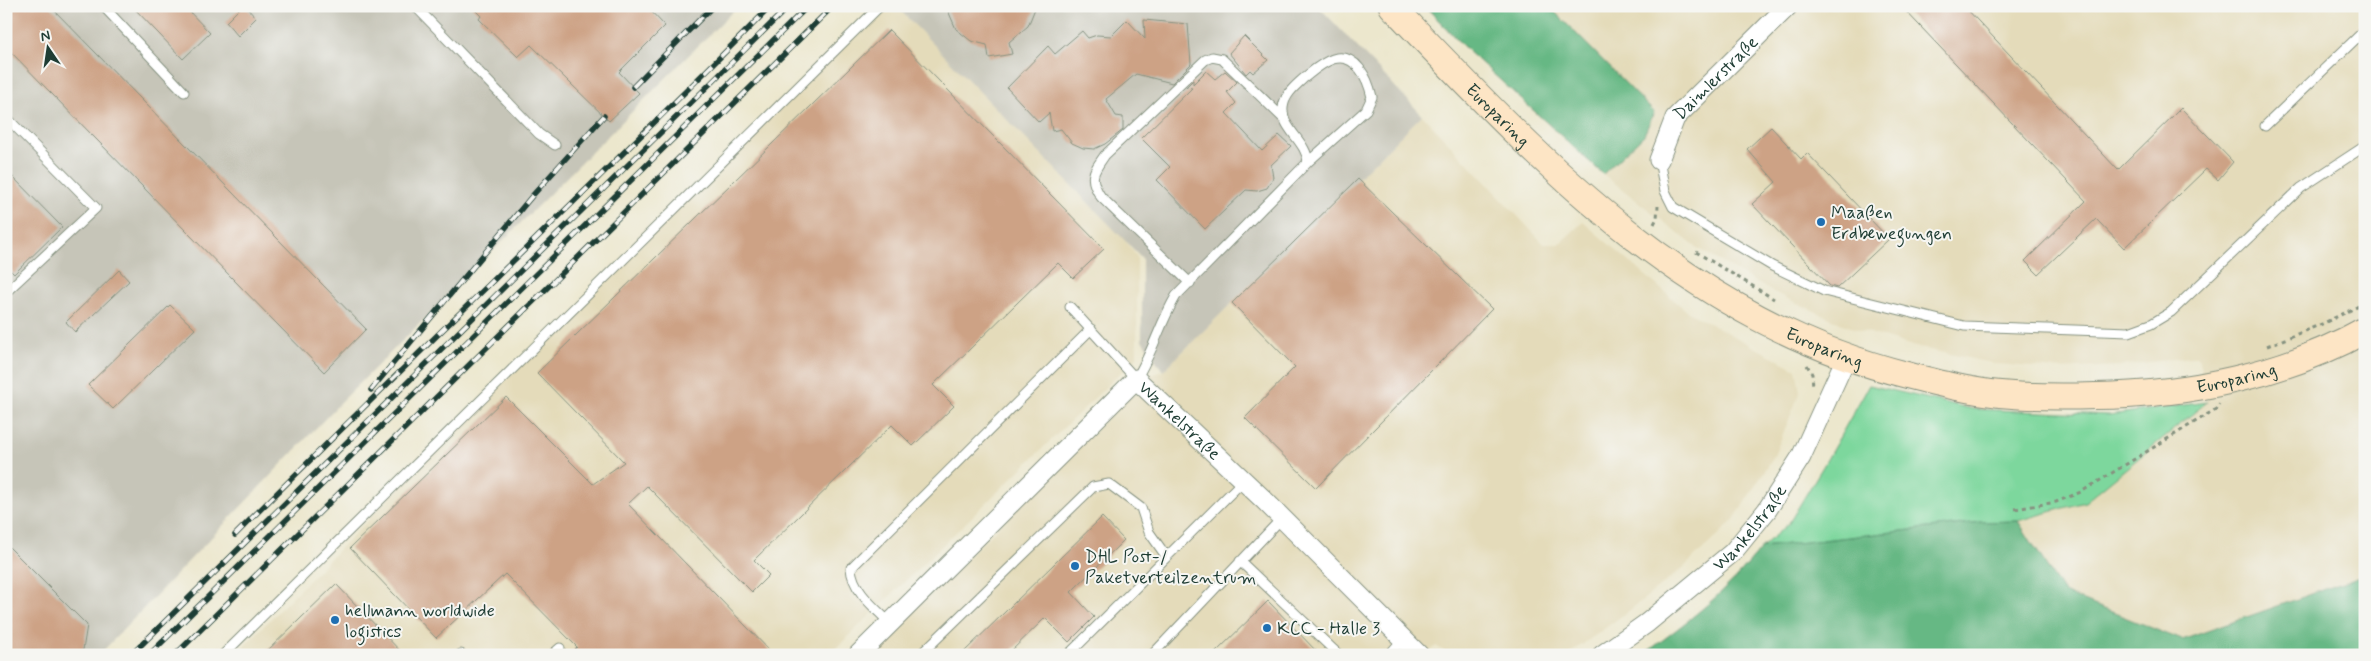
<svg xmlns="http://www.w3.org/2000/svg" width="2371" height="661" font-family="Mynerve,sans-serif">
<rect width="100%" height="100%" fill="#f6f6f2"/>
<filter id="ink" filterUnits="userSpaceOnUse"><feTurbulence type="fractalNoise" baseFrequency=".02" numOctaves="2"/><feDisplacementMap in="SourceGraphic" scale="10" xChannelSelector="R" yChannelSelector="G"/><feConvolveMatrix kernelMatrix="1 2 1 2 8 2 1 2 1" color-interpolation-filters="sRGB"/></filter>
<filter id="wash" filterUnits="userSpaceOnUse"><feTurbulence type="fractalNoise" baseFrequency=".0096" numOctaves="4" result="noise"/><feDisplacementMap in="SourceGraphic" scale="20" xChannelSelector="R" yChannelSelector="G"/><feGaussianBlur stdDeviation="1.12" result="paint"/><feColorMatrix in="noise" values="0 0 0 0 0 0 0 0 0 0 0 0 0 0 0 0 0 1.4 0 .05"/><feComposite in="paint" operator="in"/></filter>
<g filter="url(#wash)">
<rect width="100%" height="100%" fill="#ece7cd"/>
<!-- built -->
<path fill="#e4dbba" d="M884,6H896L1122,236L1137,257V357L829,655H235L518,368Z
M1549,6H2365V575L2182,640L2064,593L2018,521L2085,502L2207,402L2198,356L2118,366L2058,369L1996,364L1916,347L1847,326L1771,291L1697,248L1603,174L1644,135L1654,112Z
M1422,115L1544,244H1559L1583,222L1688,312L1796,369L1800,392L1774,456L1733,521L1683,568L1630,610L1568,655H1450L1436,646L1426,655H870L1151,375L1163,371Z"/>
<!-- industrial -->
<path fill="#c6c5b8" d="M6,6H738L339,404L99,655H6Z
M896,6H1318L1422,115L1163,371L1142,340V258Z"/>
<!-- green -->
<path fill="#7dd79d" stroke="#4e8a68" d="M1869,385L1973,409L2109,415L2207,402L2085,502L2018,521L1981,522L1762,547L1789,523L1825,463Z"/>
<!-- forest -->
<path fill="#66b884" stroke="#427a5c" d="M1425,6H1549L1654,112L1644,135L1603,174L1465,48Z
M2018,521L2064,593L2182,640L2365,575V655H1643C1689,620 1727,593 1762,547L1981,522Z"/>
<g id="blocks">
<!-- building -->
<path fill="#cda285" d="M6,6H50L366,329L324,372L6,47Z
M132,6H184L210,33L183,59Z
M242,6H245L256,18L238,36L226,22Z
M471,6H646L665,26L619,72L639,93L609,121L531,45L518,57L479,19L481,16Z
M946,6H1036L1028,26L1009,42L1012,54L989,58L987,45L971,41L956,29Z
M1901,6H1964L2118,170L2181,108L2233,162L2218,180L2206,169L2124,248L2096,219L2038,274L2025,261L2086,201Z
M1127,20L1145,39L1144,20L1188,24L1191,64L1172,83L1136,74L1106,99L1116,116L1123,117V130L1105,144L1094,149L1083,148L1072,143L1061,129L1052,131L1049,113L1039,122L1007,88L1048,46L1055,54L1082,31L1088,38L1097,35L1111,36Z
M889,30L1104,249L1073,278L1058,263L933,385L954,406L913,446L892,425L754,560L769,575L752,592L647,486L628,504L774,655H569L577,647L505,574L436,638L350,548L506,397L593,484L624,462L537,373Z
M1244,36L1268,60L1253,73L1250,70L1246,74L1229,53Z
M1206,71L1215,79L1225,71L1237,82L1227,92L1236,103L1226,113L1262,151L1279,135L1291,146L1271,165L1273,178L1267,188L1257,191L1246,190L1205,229L1157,180L1170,167L1141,138L1192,88L1186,87L1193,80V84Z
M1771,127L1801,159L1807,153L1889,239L1837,288L1830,286L1752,204L1776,182L1747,149Z
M6,170L62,227L14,274L6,266Z
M1358,179L1492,309L1316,488L1245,418L1295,367L1232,303Z
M119,270L129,281L75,332L66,322Z
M170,305L195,329L113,409L88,385Z
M1102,517L1124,540L1071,592L1094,617L1069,642L1045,618L1007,655H961Z
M6,544L87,625L83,650L77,655H6Z
M336,584L404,655H263Z
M1268,601L1320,655H1213Z"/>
</g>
</g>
<g filter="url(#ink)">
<use href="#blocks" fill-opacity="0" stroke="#869280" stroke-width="1"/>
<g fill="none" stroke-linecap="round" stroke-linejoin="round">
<!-- lane casing -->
<g stroke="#869280" stroke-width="11">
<path id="lane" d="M103,6L184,92
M415,6L539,134L555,145
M6,117L96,208L6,292
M2265,126L2365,30
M1659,160L1665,191L1673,207L1772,266L1824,291L1964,326L2129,332L2151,324L2171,312L2301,188L2365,146
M1190,283L1101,197C1088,178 1093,172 1105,155L1205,60L1212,57L1222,59L1283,118
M1070,307L1136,379C1153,352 1160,323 1176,296L1308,162C1307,142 1281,128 1283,108C1284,95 1295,86 1304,78C1313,71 1321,63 1333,59C1356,52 1368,79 1372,97L1366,110L1308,162
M1240,561L1339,655
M890,623C875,608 852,590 851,568L1091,329
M461,654L462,655
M223,655L880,6
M552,655L560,648
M920,655L1093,487L1109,484L1141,508L1149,532L1166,556
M1068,655L1243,481
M1152,655L1282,518
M1389,655L1403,639"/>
</g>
<!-- street casing -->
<g stroke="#869280" stroke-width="21">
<g id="street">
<path id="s1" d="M1659,160L1675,118L1788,6"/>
<path id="s2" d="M858,655L1136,379L1263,499L1419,655"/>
<path id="s3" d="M1602,655L1647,623L1733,552L1767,510L1801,457L1846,358"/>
</g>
</g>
<!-- secondary casing -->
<g stroke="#869280" stroke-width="28">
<g id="secondary">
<path id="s4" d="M1392,6C1542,163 1688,320 1907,375C1938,383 1969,391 2000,394C2032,397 2064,397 2095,396C2187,395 2285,375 2365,330"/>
</g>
</g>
<!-- path -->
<path stroke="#869280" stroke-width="3" stroke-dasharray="4 4" stroke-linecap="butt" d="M1654,224L1657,218L1658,206
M1696,252L1774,299
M2267,346L2322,324L2365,303
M1807,365L1812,374L1813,387
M2015,509L2056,502L2081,492L2216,409L2219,404"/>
<!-- lane -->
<use href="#lane" stroke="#fff" stroke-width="9"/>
<!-- street -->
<use href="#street" stroke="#fff" stroke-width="19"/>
<!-- secondary -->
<use href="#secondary" stroke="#fde5c5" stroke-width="26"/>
<!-- rail casing -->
<g stroke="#1f3d34" stroke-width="5.5">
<path id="rail" d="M633,87L713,6
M371,390L532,196L604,116
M235,535C412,357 594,185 771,6
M131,655L789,6
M149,655L808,6
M175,655L833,6"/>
</g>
<!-- rail -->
<use href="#rail" stroke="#f6f6f2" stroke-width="4" stroke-dasharray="11" stroke-linecap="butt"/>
</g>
</g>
<!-- markers -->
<g fill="#1f6fb2" stroke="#f6f6f2" stroke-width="2">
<circle cx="1821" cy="222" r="5"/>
<circle cx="1075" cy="566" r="5"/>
<circle cx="335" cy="620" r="5"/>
<circle cx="1267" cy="628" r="5"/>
</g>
<g text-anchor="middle" stroke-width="4" stroke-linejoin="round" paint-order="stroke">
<!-- street labels -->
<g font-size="18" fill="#1f3d34" stroke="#f6f6f2">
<text dy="6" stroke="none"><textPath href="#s1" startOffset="102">Daimlerstraße</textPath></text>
<text dy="6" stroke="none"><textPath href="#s4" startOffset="152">Europaring</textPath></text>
<text dy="6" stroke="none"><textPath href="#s4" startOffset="556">Europaring</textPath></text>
<text dy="6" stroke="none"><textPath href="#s4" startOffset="976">Europaring</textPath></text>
<text dy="6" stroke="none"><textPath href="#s2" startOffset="452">Wankelstraße</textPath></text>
<text dy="6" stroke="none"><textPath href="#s3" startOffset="196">Wankelstraße</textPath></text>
</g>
<!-- poi labels -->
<g font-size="18" fill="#1f3d34" stroke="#f6f6f2" text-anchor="start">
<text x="1831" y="218">Maaßen<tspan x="1831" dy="21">Erdbewegungen</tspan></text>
<text x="1085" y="562">DHL Post-/<tspan x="1085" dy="21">Paketverteilzentrum</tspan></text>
<text x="345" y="616">hellmann worldwide<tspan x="345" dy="21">logistics</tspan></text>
<text x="1277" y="634">KCC - Halle 3</text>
</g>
</g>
<!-- margin -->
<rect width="2371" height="661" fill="none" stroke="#f6f6f2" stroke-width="25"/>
<!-- north arrow -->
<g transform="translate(48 48) rotate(347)" stroke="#f6f6f2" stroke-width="4" paint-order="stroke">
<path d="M0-4L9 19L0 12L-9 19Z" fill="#1f3d34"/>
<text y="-8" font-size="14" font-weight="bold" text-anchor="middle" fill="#1f3d34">N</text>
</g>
</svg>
